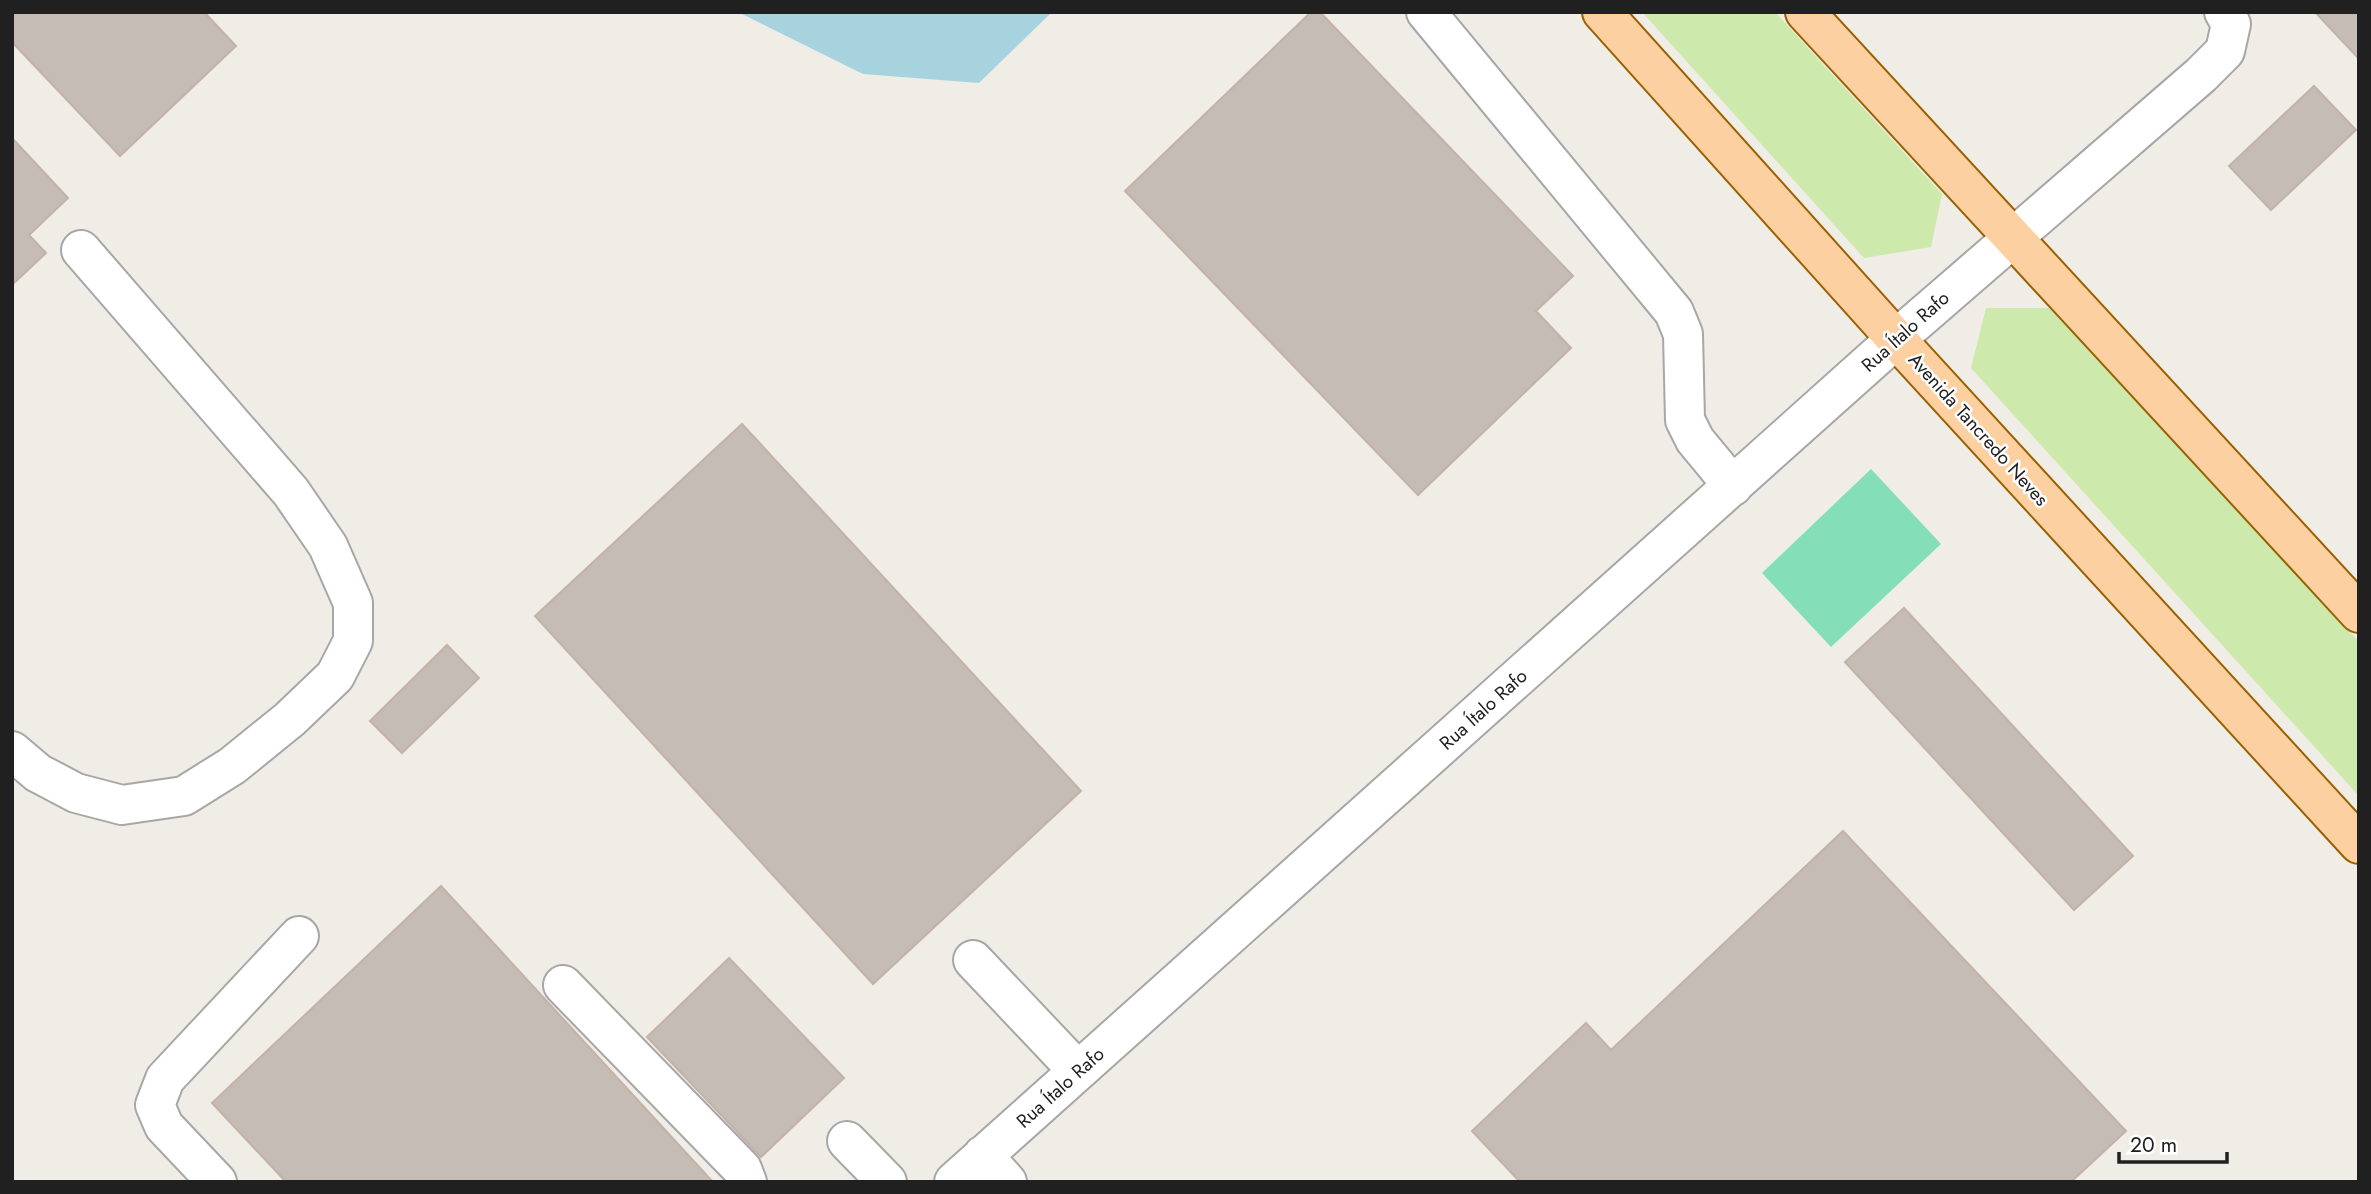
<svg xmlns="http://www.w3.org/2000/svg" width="2371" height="1194" font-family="Jost,sans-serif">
<rect width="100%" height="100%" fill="#f0ece6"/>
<!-- grass -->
<path fill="#cdeaac" d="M1642,12H1775L1942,194L1931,247L1864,258Z
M1986,308H2049L2359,642V796L1971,368Z"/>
<!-- pitch -->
<path fill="#84dfb8" d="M1871,469L1941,544L1831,647L1762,573Z"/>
<!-- water -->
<path fill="#a7d3de" d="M738,12H1052L979,83L863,74Z"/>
<!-- building -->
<path fill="#c5bcb5" stroke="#c2b2a8" stroke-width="2" d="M12,12H204L236,46L120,156L12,42Z
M1311,12H1320L1573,276L1536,311L1571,348L1418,495L1125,191Z
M2315,12H2359V59Z
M2314,86L2356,130L2271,210L2229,166Z
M12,138L68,198L29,235L46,253L12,285Z
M742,424L1081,791L873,984L535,616Z
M1904,608L2133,856L2074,910L1845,662Z
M447,645L479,678L402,753L370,721Z
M1843,831L2126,1131L2071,1182H1520L1472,1131L1586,1023L1611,1050Z
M441,886L713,1182H286L212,1103Z
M729,958L844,1078L761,1157L647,1037Z"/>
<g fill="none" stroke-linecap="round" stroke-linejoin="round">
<!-- minor casing -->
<g stroke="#a7a7a7" stroke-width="42">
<path id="minor" d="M1426,12L1674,312L1683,334L1685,420L1695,440L1733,486
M12,751L38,773L76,793L122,805L184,796L232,766L290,719L335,676L353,641V603L328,546L291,492L81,250
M973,960L1078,1071
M563,985L742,1169L747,1182
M847,1141L887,1182
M983,1155L1007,1182
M217,1182L164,1126L155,1105L165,1079L299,936
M954,1182L1896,339L2201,75L2225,51L2231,24L2224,12"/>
</g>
<!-- major casing -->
<g stroke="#9b6100" stroke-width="42">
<path id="major" d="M1602,12L1896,339L2359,844
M1805,12L2359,613"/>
</g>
<!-- minor -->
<use href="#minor" stroke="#fff" stroke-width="38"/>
<!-- major -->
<use href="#major" stroke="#fcd0a0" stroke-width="38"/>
</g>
<g text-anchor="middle" stroke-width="5" stroke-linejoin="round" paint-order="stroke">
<!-- street labels -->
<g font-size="19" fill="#202020" stroke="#fff">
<text transform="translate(1905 331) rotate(-42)" y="7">Rua Ítalo Rafo</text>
<text transform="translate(1979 429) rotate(48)" y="7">Avenida Tancredo Neves</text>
<text transform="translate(1483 709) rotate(-42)" y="7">Rua Ítalo Rafo</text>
<text transform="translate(1060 1087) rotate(-42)" y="7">Rua Ítalo Rafo</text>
</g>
</g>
<!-- border -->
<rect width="2371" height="1194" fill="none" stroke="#202020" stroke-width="28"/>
<!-- scale -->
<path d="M2119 1152v10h108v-10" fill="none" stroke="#202020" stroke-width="3.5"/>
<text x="2130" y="1152" font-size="21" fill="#202020" stroke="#ffffff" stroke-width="5" paint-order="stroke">20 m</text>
</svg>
